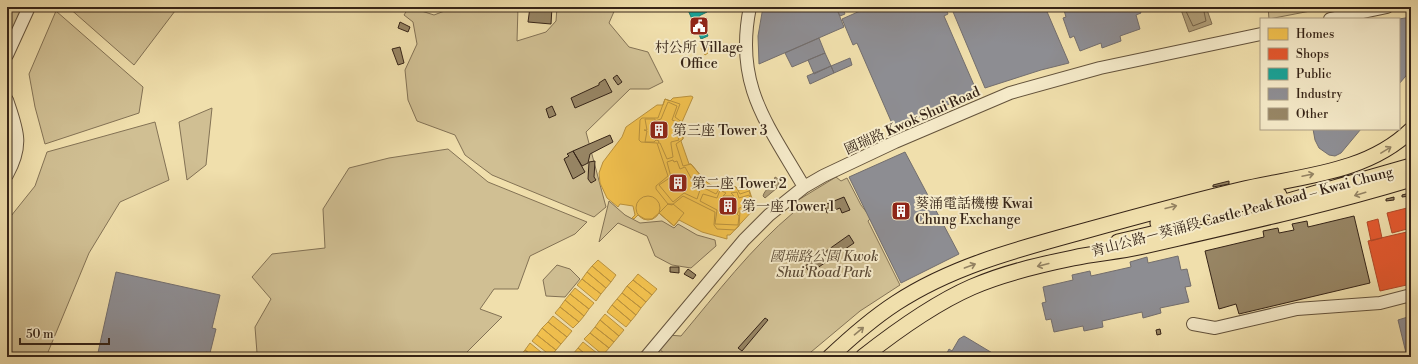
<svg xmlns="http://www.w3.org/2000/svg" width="1418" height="364" font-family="'Libre Bodoni','Noto Serif TC',serif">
<rect width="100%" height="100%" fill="#f0dfac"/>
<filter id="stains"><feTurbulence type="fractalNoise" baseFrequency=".005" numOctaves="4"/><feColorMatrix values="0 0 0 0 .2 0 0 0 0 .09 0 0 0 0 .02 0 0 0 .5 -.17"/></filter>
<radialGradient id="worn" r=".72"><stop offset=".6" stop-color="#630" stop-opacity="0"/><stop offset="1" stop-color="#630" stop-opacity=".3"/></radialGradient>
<!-- green -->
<path fill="#d0bf93" stroke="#837255" d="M7,7H23L7,42Z
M68,7H178L134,65Z
M409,7L434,15L455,7H518L517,41L546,32L556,21L557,7H616L609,23L629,47L648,52L663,82L649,89H630L586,132L606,207L594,217L492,175L465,155L455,135L417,121L408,100L405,70L417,44L413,22L404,15Z
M1268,7H1331L1269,19Z
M56,11L143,87L139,113L45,144L35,107L29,74Z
M212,108L206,165L187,180L179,122Z
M155,122L169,180L120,202L89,253L46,357H7V221L35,186L47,152Z
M448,149L488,182L587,222L575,234L530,256L518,289H494L480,309L502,317L462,357H254L257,353L255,327L271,299L252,277L272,254L325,248L323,209L349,168L389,158Z
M836,177L841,181L847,178L861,205L871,218L868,221L900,285L860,311L805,357H663L665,355L659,348L668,335L681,336C717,293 751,248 794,212L790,205Z
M609,201L625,215L640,223L662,221L674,228L678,224L697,235L715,240L716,246L691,268L672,265L655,256L647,236L618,223L599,242Z
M557,265L570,269L580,279L565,297L546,296L543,280Z"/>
<!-- water -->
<path fill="#b19f79" stroke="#806e52" d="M1180,7H1206L1212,24L1189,32Z
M775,177L780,180L777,188L765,198L763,196C765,188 774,186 775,177Z"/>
<!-- homes -->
<path fill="#f2c14e" stroke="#ba923e" d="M708,44L711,51L705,55L701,48Z
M691,96L693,97L682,122L683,139L681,141L689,164H691L701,176L700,177L711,185L720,188L736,187L738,190L749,189L755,208L730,235H727V239L702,232L679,220L674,226L659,213L652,219H645L638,215L634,219L632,218L635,215L633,206L620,204L618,207L607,198L600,183L599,173L603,162L622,137L626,127L657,105H663L665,99L670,101L673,98Z
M665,99L680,104L675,117L683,123V139L676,144L683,166L691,164L701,176L696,184L716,194L721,186L736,187L740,194L749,191L754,206L740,211L739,226L735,230L717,229L714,225L715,212L683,196L672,205L668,204L656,189V186L668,176L657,143L641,142L639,140L640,120L642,118H658Z
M668,102L677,106L672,120L680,123L679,128L677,129L674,128V136L677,134L679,140L671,142V144L673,157L667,159L660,143H658L659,141L656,140L654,142H645L647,131L644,130H647L645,119H655V121L661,119Z
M673,160L674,162L677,161L680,169L685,167L691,178L696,181L693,185L700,190L697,199L684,193L673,202L659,185L671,177L667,162Z
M720,190L726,193L723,196H734L731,193L737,192L739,198L749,195L752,205L739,208V211L737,214L739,216L738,225L715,224L717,210L700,201L703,194L717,198Z
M636 208a12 12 0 1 1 24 0a12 12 0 1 1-24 0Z
M668,204H673L684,213L674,226L659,213Z
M598,260L616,275L611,282L592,266Z
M592,266L611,282L606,288L587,272Z
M587,272L606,288L601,294L582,279Z
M638,274L657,289L652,295L633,280Z
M582,279L601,294L596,301L577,285Z
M633,280L652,295L646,302L627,286Z
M627,286L646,302L641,308L622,293Z
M575,288L594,303L589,309L570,294Z
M622,293L641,308L636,315L617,299Z
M570,294L589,309L584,316L565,300Z
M617,299L636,315L631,321L612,305Z
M565,300L584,316L579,322L560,307Z
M612,305L631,321L626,327L607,312Z
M560,307L579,322L573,328L555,313Z
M605,314L624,330L619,336L600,320Z
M553,316L572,331L567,337L548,322Z
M600,320L619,336L614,342L595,327Z
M548,322L567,337L561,344L542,328Z
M595,327L614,342L609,348L590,333Z
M542,328L561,344L556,350L537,335Z
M590,333L609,348L603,355L584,339Z
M537,335L556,350L551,356L532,341Z
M583,342L602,357H589L578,348Z
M530,343L547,357H534L525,350Z
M578,348L589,357H576L573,354Z
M525,350L534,357H521L520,356Z"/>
<!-- shops -->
<path fill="#e4572e" stroke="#b04827" d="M1411,207V228L1392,233L1387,213Z
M1378,219L1382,238L1371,241L1367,222Z
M1411,231V257L1409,258L1411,268V284L1380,291L1368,241Z"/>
<!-- public -->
<path fill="#17a398" stroke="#207d71" d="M690,7H704L707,12L699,16L708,36L701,39L687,8Z"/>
<!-- industry -->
<path fill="#8d8d92" stroke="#736e6d" d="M763,7H836L844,27L759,64L758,36Z
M836,7H842L845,14L840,16Z
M869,7H945L948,14L944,16L977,92L894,128L857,43L853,45L842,19Z
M951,7H1045L1069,63L1041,70L985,88Z
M1063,7H1138L1141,13L1136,15L1140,29L1120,36L1121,41L1102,48L1101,43L1080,51L1074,36L1070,38L1063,18L1066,17Z
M1411,17V70L1399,84V19Z
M819,38L825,53L792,67L785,53Z
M825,53L831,66L814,74L808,60Z
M850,58L852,65L834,73L831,66Z
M831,66L834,73L810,84L807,76Z
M1313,129H1361L1341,153L1335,156L1329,155L1319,148L1315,140Z
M905,152L959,254L901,283L849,177Z
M1178,256L1181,270L1187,269L1191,286L1185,287L1189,302L1160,308L1161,313L1143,318L1142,312L1102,321L1103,327L1084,331L1083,326L1054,332L1051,319L1046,320L1042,303L1046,302L1043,287L1073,280L1072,275L1090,271L1091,276L1131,267L1130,262L1147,257L1148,263Z
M116,272L220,295L212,328L216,329L210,353L206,352L205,357H97Z
M1411,316V357H1407L1398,320Z
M964,336L999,357H945L949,349L952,351L959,339Z"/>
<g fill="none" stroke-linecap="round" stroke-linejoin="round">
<!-- shore -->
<path stroke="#746248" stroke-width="1" d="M1184,7L1193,26L1206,21L1203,7"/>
</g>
<!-- building -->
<path fill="#978564" stroke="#362417" d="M530,7H552L551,24L528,22Z
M400,22L410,27L408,32L398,28Z
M400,47L404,63L398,65L392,49Z
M617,75L622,82L618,85L613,78Z
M605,79L612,92L575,108L571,98L599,85V83Z
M552,106L556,115L549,118L546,109Z
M610,135L613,142L590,154L588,163L582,166L573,151Z
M573,151L585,172L573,179L564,159L569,156L567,154Z
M595,161L594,177L596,180L591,183L588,179L589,162Z
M1229,181V184L1213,187V185Z
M1410,193V196L1402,197V195Z
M844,197L850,210L842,213L840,208L827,213L824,205Z
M1394,197V200L1386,201V199Z
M1354,216L1370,283L1239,314L1236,304L1219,309L1205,251L1264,237L1263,231L1278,228L1279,233L1294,230L1292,224L1307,221L1308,227Z
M849,235L854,243L810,273L805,266Z
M670,267H679V273L670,272Z
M688,269L696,275L693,279L684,274Z
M765,318L768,320L742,351L738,348Z
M1160,329L1161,334L1157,335L1156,330Z"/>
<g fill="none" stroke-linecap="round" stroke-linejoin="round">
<!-- minor casing -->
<g stroke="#64533c" stroke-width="14">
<path id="minor" d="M750,7C734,85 767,123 804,187
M1330,19L1387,7
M7,55L29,7
M7,100C17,130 24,144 7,175
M1193,324L1215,328L1297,309L1380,303L1411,295
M646,357L744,240L769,215L804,187L823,176L895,142L1010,93L1100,68L1261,34"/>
</g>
<!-- major casing -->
<g stroke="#362417" stroke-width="17">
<path id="major" d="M1268,207L1411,166
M1158,223L1279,195
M1118,242L1173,229
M830,357C850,338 873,318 896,303C951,267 1015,250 1077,233C1131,218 1185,203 1240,190C1298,176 1366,174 1411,130
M863,357C896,331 933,304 972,287C1004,273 1039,265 1073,258C1095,253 1117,252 1139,247C1230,226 1322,206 1411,179"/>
</g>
<!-- minor -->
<use href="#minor" stroke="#f5eac9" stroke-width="12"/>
<!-- major -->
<use href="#major" stroke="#f0dfac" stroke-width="15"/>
</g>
<!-- one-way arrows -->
<defs><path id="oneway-shaft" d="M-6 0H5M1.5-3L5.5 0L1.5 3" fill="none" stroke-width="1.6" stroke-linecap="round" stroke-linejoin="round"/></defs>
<g stroke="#938262">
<use href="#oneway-shaft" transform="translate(1386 150) rotate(-31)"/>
<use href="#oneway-shaft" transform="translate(1308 175) rotate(-12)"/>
<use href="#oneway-shaft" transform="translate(1360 194) rotate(163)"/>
<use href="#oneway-shaft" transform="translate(1171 207) rotate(-14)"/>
<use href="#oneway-shaft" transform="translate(1043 265) rotate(166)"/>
<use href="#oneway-shaft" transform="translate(970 266) rotate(-20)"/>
<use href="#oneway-shaft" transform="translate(859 331) rotate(-40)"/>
</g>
<!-- icons -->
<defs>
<g id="civic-square" transform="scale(1)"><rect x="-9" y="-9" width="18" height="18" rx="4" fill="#8f2418" stroke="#f5eac9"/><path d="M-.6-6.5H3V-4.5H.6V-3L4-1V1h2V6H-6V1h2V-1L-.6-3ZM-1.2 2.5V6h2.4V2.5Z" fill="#fff"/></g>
<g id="building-square" transform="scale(1)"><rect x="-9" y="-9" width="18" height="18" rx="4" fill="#8f2418" stroke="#f5eac9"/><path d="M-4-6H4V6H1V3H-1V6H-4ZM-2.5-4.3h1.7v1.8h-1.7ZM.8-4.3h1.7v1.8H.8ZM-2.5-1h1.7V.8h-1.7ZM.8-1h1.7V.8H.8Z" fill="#fff"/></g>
</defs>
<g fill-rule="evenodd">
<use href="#civic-square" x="699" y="26"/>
<use href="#building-square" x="659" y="130"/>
<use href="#building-square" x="678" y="183"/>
<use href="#building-square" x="728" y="206"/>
<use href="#building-square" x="901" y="211"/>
</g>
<g text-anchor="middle" stroke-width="4" stroke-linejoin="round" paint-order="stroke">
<!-- poi labels -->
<g font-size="14" fill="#362417" stroke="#f5eac9" text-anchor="start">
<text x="699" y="52" text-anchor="middle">村公所 Village<tspan x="699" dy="16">Office</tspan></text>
<text x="673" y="135">第三座 Tower 3</text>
<text x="692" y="188">第二座 Tower 2</text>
<text x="915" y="208">葵涌電話機樓 Kwai<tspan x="915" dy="16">Chung Exchange</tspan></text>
<text x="742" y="211">第一座 Tower 1</text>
</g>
<!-- street labels -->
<g font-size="14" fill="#362417" stroke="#f5eac9">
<text transform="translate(912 120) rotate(-24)" y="5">國瑞路 Kwok Shui Road</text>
<text transform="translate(1242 211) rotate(-15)" y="5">青山公路－葵涌段 Castle Peak Road – Kwai Chung</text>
</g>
<!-- park labels -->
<g font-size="14" font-style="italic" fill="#5c4b36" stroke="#f5eac9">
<text x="824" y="261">國瑞路公園 Kwok<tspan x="824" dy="16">Shui Road Park</tspan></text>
</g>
</g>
<!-- margin -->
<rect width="1418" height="364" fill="none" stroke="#f0dfac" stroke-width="24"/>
<rect x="8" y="8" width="1402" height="348" fill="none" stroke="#362417" stroke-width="2"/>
<rect x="12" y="12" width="1394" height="340" fill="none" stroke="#362417"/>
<!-- legend -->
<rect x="1260" y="18" width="140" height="112" fill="#f5eac9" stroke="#a99b82"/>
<rect x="1268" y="28" width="20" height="12" fill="#f2c14e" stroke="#a99b82"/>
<text x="1296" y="38" font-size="12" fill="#362417">Homes</text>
<rect x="1268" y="48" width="20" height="12" fill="#e4572e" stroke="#a99b82"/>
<text x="1296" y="58" font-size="12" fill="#362417">Shops</text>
<rect x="1268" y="68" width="20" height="12" fill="#17a398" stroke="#a99b82"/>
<text x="1296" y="78" font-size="12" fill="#362417">Public</text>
<rect x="1268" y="88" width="20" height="12" fill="#8d8d92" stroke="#a99b82"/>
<text x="1296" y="98" font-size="12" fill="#362417">Industry</text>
<rect x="1268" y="108" width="20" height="12" fill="#978564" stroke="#a99b82"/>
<text x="1296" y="118" font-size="12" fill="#362417">Other</text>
<!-- scale -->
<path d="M20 338v6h89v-6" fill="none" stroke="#362417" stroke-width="2"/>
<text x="26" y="338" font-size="12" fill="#362417" stroke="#f5eac9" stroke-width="3" paint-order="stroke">50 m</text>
<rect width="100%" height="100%" filter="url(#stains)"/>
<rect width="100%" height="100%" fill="url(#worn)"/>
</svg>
